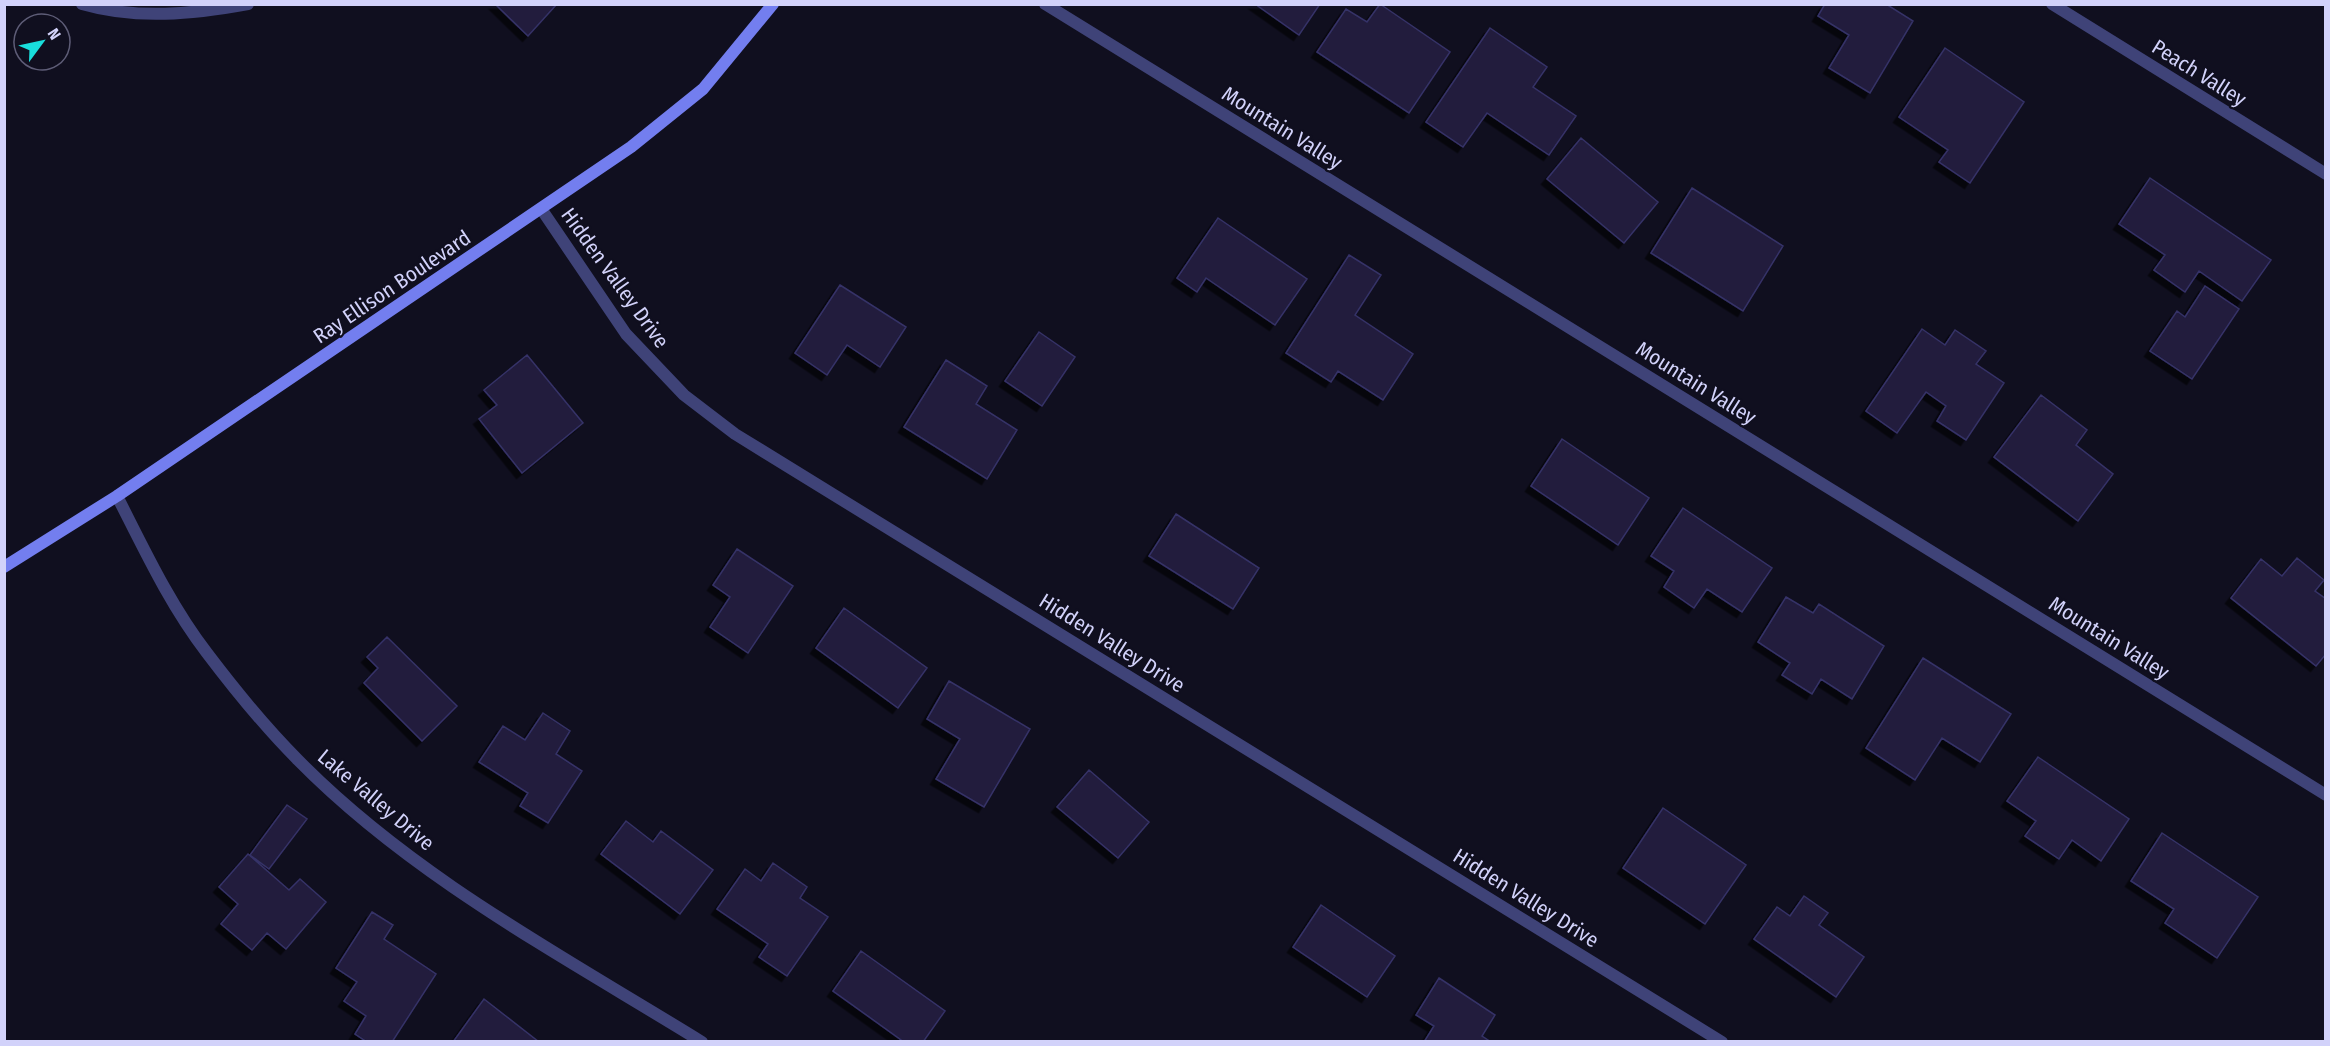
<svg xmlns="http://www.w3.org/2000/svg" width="2330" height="1046" font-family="'Fira Sans Condensed',sans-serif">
<defs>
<filter id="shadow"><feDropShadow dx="-5.5" dy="5.5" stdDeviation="0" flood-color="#0009"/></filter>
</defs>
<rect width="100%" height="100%" fill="#100f1f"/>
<!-- building -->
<path fill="#201d3d" stroke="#363267" stroke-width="1.5" filter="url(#shadow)" d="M495,4H557L528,36Z
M1255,4H1320L1299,35Z
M1380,4L1450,52L1409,113L1317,52L1346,9L1367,22Z
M1825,4H1886L1913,21L1870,93L1829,68L1849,35L1818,16Z
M1490,28L1547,67L1533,87L1576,116L1549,155L1487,113L1463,147L1426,122Z
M1945,48L2024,102L1970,183L1939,162L1948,150L1899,117Z
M1581,138L1658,202L1624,243L1547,179Z
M2150,178L2271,260L2242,301L2199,271L2185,292L2154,270L2165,255L2119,224Z
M1692,188L1783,246L1743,311L1651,253Z
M1218,218L1307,279L1275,325L1206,278L1197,292L1177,278Z
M1349,255L1381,275L1355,315L1413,354L1383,400L1338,371L1331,382L1286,353Z
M840,285L906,327L880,367L847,345L827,375L795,353Z
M2205,286L2239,309L2192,379L2150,351L2177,311L2185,317Z
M1922,329L1945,345L1955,330L1986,351L1976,364L2004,383L1966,440L1937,421L1946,406L1926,392L1897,433L1866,411Z
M1039,332L1075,357L1042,406L1005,381Z
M527,355L583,423L522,473L479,419L497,405L484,390Z
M946,360L987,386L976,404L1017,430L987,479L904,427Z
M2041,395L2087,430L2076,445L2113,474L2078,521L1994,457Z
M1562,439L1649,498L1618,545L1531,486Z
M1683,508L1772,568L1742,612L1707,589L1694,608L1664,587L1674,571L1651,556Z
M1176,514L1259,568L1233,609L1149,556Z
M737,549L793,586L748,653L710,627L730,597L713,585Z
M2297,558L2324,580L2315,591L2326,599V654L2316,666L2231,598L2261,559L2282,576Z
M1786,597L1813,613L1819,604L1884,646L1852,699L1821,679L1812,694L1782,675L1790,663L1758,642Z
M844,608L927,668L898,708L816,648Z
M387,637L457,706L422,741L364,683L378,668L367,657Z
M1923,658L2011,714L1980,762L1942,738L1915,780L1866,748Z
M949,681L1030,729L984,807L936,779L960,739L927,719Z
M543,713L570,731L556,754L582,771L548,823L520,806L528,793L479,762L503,726L525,740Z
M2038,757L2129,819L2101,861L2072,840L2059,859L2025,836L2036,821L2007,801Z
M1089,770L1149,822L1118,858L1057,807Z
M287,805L307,819L269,869L250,855Z
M1663,808L1746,865L1705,924L1623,868Z
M626,821L653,842L661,831L713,870L680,914L601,854Z
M2162,833L2258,897L2217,958L2165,923L2174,909L2131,881Z
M248,854L289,890L300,879L326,902L286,949L267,933L252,950L221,924L238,904L219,887Z
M773,863L807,887L800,898L828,917L787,976L759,957L768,944L717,909L745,869L761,881Z
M1804,896L1828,913L1819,925L1864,957L1836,997L1754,939L1777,907L1790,916Z
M1321,905L1395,956L1367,997L1293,947Z
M372,912L393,925L384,939L436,974L392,1042H367L355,1034L366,1016L344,1001L357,982L336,968Z
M861,951L945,1011L923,1042H904L833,991Z
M1439,978L1495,1015L1482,1036L1491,1042H1424L1434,1026L1416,1015Z
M484,999L539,1042H453Z"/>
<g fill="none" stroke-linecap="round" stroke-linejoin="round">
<!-- street -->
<path stroke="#3f4378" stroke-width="12" d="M82,4C137,20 193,14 248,4
M1045,4L2326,795
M2052,4L2326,174
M542,210L626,334L684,395L735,434L1722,1042
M117,496C144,549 170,605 207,653C235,690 265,727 298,760C413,877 563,956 702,1042"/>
<!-- secondary -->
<path stroke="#737eef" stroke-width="12" d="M4,567L117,496L631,147L703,89L773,4"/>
</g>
<g text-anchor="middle" stroke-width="4.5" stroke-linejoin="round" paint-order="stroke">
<!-- street labels -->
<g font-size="21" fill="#d2d2fa" stroke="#100f1f">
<text transform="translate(2199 73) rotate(32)" y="7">Peach Valley</text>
<text transform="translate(1282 128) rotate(32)" y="7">Mountain Valley</text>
<text transform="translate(615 278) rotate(54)" y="7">Hidden Valley Drive</text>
<text transform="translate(392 287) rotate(-34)" y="7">Ray Ellison Boulevard</text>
<text transform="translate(1696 383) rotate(32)" y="7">Mountain Valley</text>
<text transform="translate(2109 638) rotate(32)" y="7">Mountain Valley</text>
<text transform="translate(1112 643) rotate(32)" y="7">Hidden Valley Drive</text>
<text transform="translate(376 800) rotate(40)" y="7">Lake Valley Drive</text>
<text transform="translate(1526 898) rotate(32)" y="7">Hidden Valley Drive</text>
</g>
</g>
<!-- border -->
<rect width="2330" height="1046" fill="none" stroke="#d2d2fa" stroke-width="12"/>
<!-- north arrow -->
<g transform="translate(42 42) rotate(57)"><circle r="28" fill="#100f1f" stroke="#5e5d77" stroke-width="1.5"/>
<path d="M0-4.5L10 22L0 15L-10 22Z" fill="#19dedc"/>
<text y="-9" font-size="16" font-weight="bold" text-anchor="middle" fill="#d2d2fa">N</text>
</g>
</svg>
